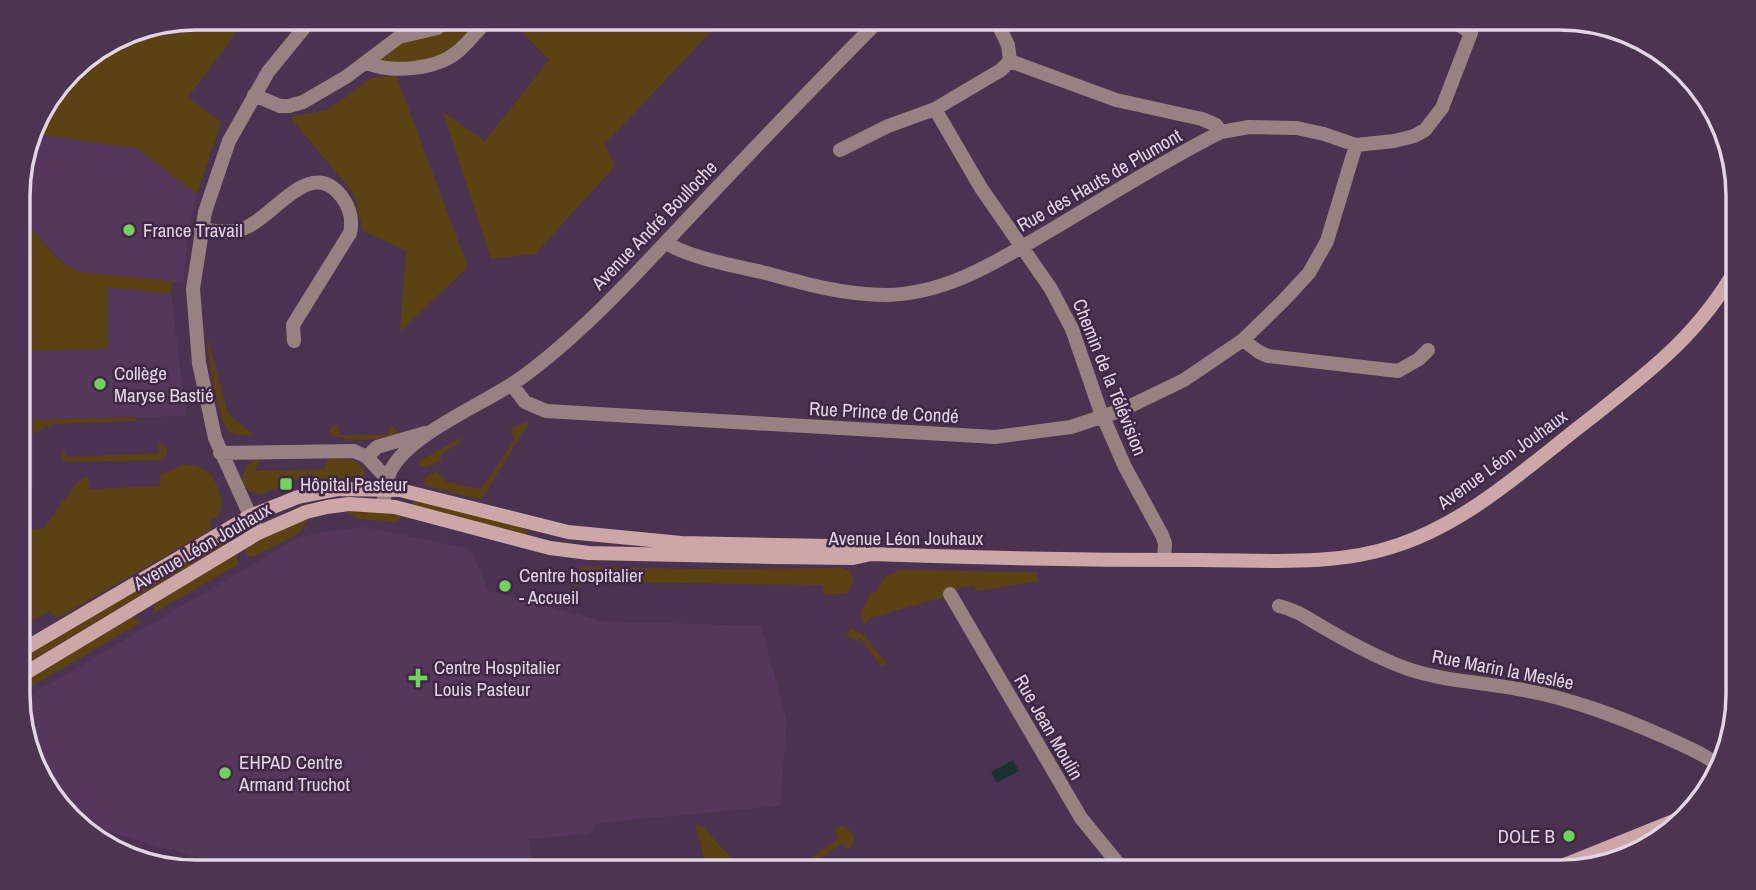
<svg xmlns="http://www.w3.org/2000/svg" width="1756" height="890" font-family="'Archivo Narrow',sans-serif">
<rect width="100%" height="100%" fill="#4a3250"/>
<!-- built -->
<path fill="#55375b" d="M31,133L138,149L197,194L188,238L183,283L79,272L71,269L38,238L18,209V184Z
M108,287L171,294L186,416L33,420V487L28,491L19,492L18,351L108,349Z
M365,527L470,549L489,591L602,621L761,626L787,721L780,806L598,823L589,834L529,839L535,872H256L142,842L77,821L54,802L19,718V702L294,540L316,533Z"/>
<!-- green -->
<path fill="#5b4213" d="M233,18H247L188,97L221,122L197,194L138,149L31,133L36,117L78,62L128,31C163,35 199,30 233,18Z
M455,18H482L449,52L422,61L380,63V54L390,47Z
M509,18H724L605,144L615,166L535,254L491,259L443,112L485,141L549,60Z
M396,75L468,267L400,332L406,251L363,231L354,194L290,117L327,110L372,78Z
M18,209C34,231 53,261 79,272L172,281L171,294L108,287V349L18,351Z
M208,339L228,414L254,435C246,435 234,437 228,430C219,421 206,350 208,339Z
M136,417V421L54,424L42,428L37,433L33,432V420Z
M530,421L481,500L424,485L425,478L436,471L447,482L481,489L514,441L511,428Z
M333,425H338L339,435H389L390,425L398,431L397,434C374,442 352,442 330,435L329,431Z
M460,438L462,441L441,454V460L427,468L418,464L419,461Z
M159,443L165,446L167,450L165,458L161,460L67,462L61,459L63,447L66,457L159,453Z
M337,458C349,459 361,460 365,473L364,476L314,481L312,475L282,483V487C262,491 260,502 243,484C241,471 247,461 260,459L255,471L324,469L328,459Z
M183,465C205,464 215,474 220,495C222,504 222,509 218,517L210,520L212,529L58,618L49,611L19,628V531L44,528L78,481L88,477L89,489L160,486V475Z
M415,499L515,525L528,531L526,535L413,505Z
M364,510L401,515L397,522L359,519L346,512Z
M310,519L297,535L252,557L247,555L244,549L271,533Z
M226,536L229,542L19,668V661L39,648Z
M235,554L239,562L237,565L154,613V607L158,600Z
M579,567L701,569L843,568L850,571L854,581L847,594L824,595L823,585L611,582L580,578L578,587L568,581L574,577L579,576Z
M900,570L1037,572L1038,581L977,591L974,585L943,592L944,597L870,618L864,624L860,614L871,592L874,593L885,577Z
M131,617L141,622L19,694V684L125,619Z
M851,628L864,635L887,664L882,667L860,638L858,641L846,635Z
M695,824L704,828L740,868L737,872H708Z
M841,826L846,827L853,835V843L848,850L842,843L802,872H791L839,838L834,829Z"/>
<!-- water -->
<path fill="#193132" d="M1013,760L1019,771L997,783L991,772Z"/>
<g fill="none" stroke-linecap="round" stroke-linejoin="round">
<!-- minor -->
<path stroke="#988281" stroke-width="14" d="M995,18L1008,45L1010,61
M1010,61L1116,100L1202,119L1216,125L1221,132
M367,63C391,73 434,70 456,53C469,43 478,29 490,18
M254,95L280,106H289L303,102L346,77L399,37L437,28L449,18
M935,109L981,188L1051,289L1072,329L1100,410L1125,467L1162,535L1165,543L1164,560
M840,150L888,126L935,109L1001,70L1010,61
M201,229C217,232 235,234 249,226C278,211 312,157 342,197C350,208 353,220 350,233L293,325L294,341
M666,242C684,257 741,267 766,273C805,284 845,295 886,295C948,294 999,260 1051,230C1107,197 1163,161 1221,132L1249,127L1297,128L1324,134L1356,145L1394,141L1414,136L1425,130L1442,108L1471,33L1450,18
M1243,340L1259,352L1268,356L1398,371L1419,359L1428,350
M512,385L525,402L546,411L995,437L1071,427L1122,410L1184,380L1243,340L1283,301L1309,273L1327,241L1356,145
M220,453L354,451L367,457L377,447L425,433
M367,457L388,480
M383,506C385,492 386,476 394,465C416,431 486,403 521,378C586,331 641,268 697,209C757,145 819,81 881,18
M258,533L215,438L199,363L193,289L205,212L229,141L268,72L312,18
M950,594L1081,818L1125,872
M1279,606C1297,610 1310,620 1326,629C1352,644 1380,659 1408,669C1444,681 1481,682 1518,689C1570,698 1617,716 1665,737C1685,746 1704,754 1721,767"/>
<!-- secondary -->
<path stroke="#cba8a7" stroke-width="14" d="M19,652L250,516L298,497L339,489L400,490L568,532L681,543L830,546L860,551
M19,677L258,533L306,512L327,507L349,504L395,507L550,548L589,553L773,557L853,558L871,554C980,558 1090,560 1199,560C1265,560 1335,567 1398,545C1469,521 1525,469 1583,424C1645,375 1697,338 1737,267
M1547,872L1681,818"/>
</g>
<!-- markers -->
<g fill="#71d25e" stroke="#402745" stroke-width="2.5">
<circle cx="129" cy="230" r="7"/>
<circle cx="100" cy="384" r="7"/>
<rect x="279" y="477" width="14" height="14" rx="3.5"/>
<circle cx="505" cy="586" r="7"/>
<path d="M414.5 667.5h7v7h7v7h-7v7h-7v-7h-7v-7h7z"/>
<circle cx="225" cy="773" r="7"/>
<circle cx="1569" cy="836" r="7"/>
</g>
<g text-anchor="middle" stroke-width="5" stroke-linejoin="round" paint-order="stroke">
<!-- street labels -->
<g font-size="19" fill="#e3d4e6" stroke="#402745">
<text transform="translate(1099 180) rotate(-30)" y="7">Rue des Hauts de Plumont</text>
<text transform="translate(654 225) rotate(-46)" y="7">Avenue André Boulloche</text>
<text transform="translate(1110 377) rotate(68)" y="7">Chemin de la Télévision</text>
<text transform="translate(884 412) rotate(3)" y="7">Rue Prince de Condé</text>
<text transform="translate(1502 459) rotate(-36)" y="7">Avenue Léon Jouhaux</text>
<text x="906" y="545">Avenue Léon Jouhaux</text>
<text transform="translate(202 546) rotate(-30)" y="7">Avenue Léon Jouhaux</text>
<text transform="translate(1503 669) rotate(11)" y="7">Rue Marin la Meslée</text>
<text transform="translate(1049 727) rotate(60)" y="7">Rue Jean Moulin</text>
</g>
<!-- poi labels -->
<g font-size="19" fill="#e3d4e6" stroke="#402745" text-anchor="start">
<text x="143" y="237">France Travail</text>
<text x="114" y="380">Collège<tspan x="114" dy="22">Maryse Bastié</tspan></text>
<text x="300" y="491">Hôpital Pasteur</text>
<text x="519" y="582">Centre hospitalier<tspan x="519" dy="22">- Accueil</tspan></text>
<text x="434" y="674">Centre Hospitalier<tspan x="434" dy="22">Louis Pasteur</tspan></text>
<text x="239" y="769">EHPAD Centre<tspan x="239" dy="22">Armand Truchot</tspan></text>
<text x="1555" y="843" text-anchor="end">DOLE B</text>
</g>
</g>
<!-- crop -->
<path d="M0 0H1756V890H0ZM196 30H1560A166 166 0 0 1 1726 196V694A166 166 0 0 1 1560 860H196A166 166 0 0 1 30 694V196A166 166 0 0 1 196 30Z" fill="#4d3552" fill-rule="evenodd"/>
<path fill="none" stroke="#e3d4e6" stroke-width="3.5" d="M196 30H1560A166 166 0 0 1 1726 196V694A166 166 0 0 1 1560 860H196A166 166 0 0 1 30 694V196A166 166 0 0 1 196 30Z"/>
</svg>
